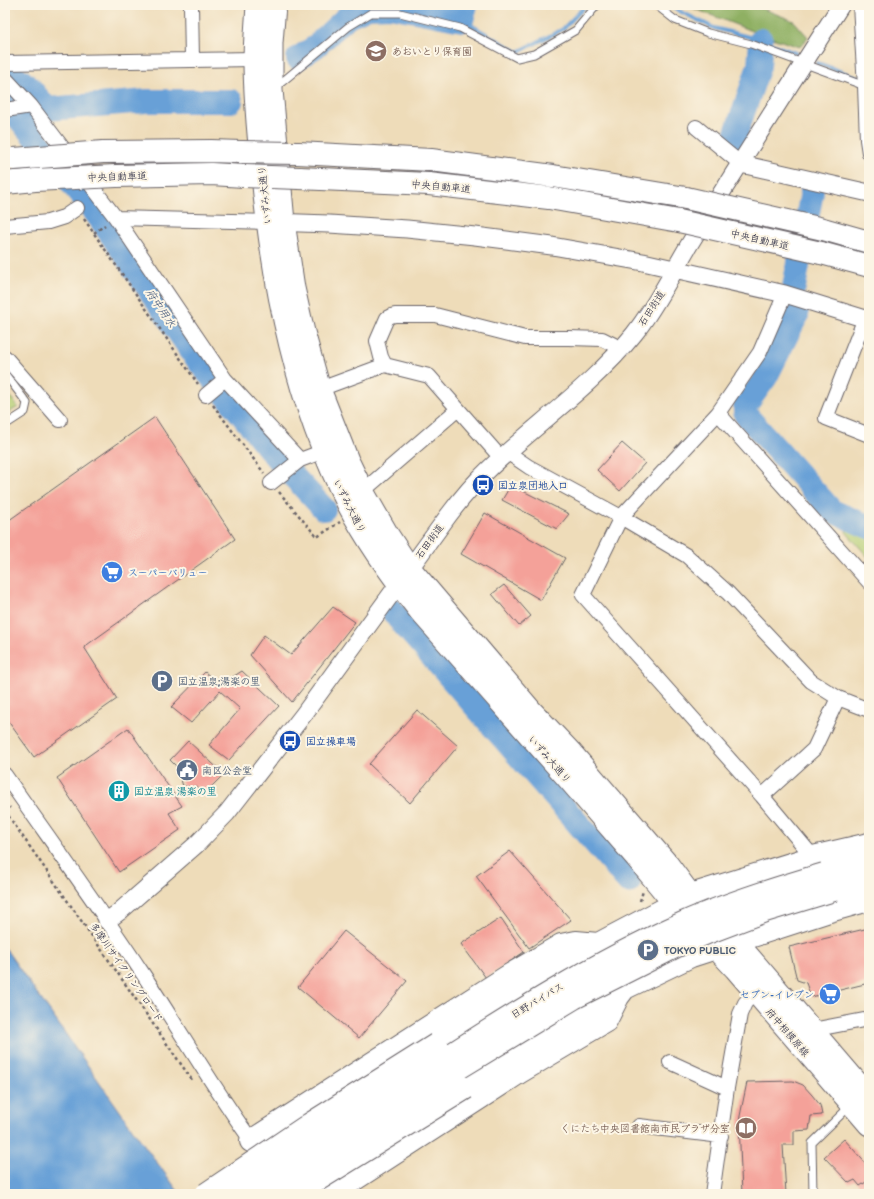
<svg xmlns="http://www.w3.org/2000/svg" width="874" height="1199" font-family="'Balsamiq Sans','Klee One',sans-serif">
<rect width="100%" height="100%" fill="#fcf5e5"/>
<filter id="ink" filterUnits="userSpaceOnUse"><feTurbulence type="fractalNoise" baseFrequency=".025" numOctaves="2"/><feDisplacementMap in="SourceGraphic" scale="8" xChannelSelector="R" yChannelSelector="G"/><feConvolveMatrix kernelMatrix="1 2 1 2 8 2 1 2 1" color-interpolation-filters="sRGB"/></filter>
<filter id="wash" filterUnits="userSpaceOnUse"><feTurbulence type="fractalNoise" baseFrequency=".012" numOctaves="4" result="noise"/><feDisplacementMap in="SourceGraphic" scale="16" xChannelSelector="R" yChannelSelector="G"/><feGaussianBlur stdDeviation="0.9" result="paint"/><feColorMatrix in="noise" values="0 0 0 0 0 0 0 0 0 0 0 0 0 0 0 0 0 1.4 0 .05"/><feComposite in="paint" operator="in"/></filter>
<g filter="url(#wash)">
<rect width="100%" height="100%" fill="#eedcb9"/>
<!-- green -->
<path fill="#b4cd72" stroke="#6b7856" d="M5,390L18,407L5,415Z
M850,513L869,520V558L846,532Z"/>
<!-- forest -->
<path fill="#8fb064" stroke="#586950" d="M685,5H756L761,8L794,21L808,37L800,47L762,35Z"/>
<!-- water -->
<path fill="#68a0d7" stroke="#456189" d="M5,948L134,1131L180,1194H5Z"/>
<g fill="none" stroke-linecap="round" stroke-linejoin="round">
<!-- stream -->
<path stroke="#68a0d7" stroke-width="4" d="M667,5L714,28L761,40L796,53
M462,20L518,52L563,29L586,5
M817,63L859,78"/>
<!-- river -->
<path stroke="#68a0d7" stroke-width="24" d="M298,58L315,47L348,16L368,7L390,6L462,20L466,5
M14,75L30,88L47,109L147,101H231
M5,101L98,216L199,362L280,462L324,509
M740,144L736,133L759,66L761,40
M794,287L812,192V187
M797,315L766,377L745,406V414L832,511L869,527
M392,610L398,618L629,882"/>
</g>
<g id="blocks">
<!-- building -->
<path fill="#f4a199" d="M155,417L235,539L84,647L117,699L34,757L5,717V523Z
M622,443L645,463L620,491L597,470Z
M511,485L569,514L557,529L502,500Z
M485,513L565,558L541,600L461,554Z
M504,585L531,616L519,626L492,594Z
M333,607L355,622L292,702L250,655L264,635L291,655Z
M242,671L279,706L229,760L209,745L240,709L220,691L191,723L171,707L205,672L220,685Z
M417,710L458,746L410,803L369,764Z
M128,728L182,806L169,813L180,830L119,872L57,778Z
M188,741L224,774L204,794L196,786L191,787L183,786L181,780L184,774L170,760Z
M510,851L571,920L529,948L476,876Z
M501,918L524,952L486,978L461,944Z
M869,928V983L811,997L806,983L797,980L789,947Z
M344,931L407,981L359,1038L298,987Z
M793,1081L803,1085L812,1095L820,1105L822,1115L811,1116L809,1130L794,1131V1145H783L786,1194H742L739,1121L747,1082Z
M844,1139L869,1167V1180L860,1186L855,1180L849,1183L824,1157Z"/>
</g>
</g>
<g filter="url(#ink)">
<use href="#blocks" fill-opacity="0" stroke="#696367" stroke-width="1"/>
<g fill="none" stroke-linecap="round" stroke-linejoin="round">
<!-- service casing -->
<g stroke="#696367" stroke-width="9">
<path id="service" d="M656,5L675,20L708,33L751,44L865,86
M276,87L348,27L371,13H400L460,28L517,58L534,54L576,30L597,5
M5,374L27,403L25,412L5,425
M813,1194L812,1143L850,1106"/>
</g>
<!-- minor casing -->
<g stroke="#696367" stroke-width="16">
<path id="minor" d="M191,5L192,59
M860,5L865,86L867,140L869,153
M5,63L254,59
M5,78L31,106L116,218L225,379L300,460L324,451
M5,110L31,106
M696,127L741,164
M116,218L266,222
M5,226L48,222L64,217L77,208
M785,294L760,352L718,413L621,517L583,595L762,796L813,857
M865,318L826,418L869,435
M5,357L60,420
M320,389L385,365
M206,395L225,379
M718,413L869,582
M507,452L529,467L621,517L687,556L728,593L811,681L838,698L869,710
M501,458L429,376L385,365L381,357L377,341L387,318L391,316L395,315H435L525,338H569L602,339L622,349
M271,483L300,460
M363,491L458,409
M5,775C51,841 99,907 143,974C181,1032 215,1091 256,1147
M762,796L814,749L838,698
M812,1030L869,1019
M670,1062L727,1088
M639,1126L721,1136
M712,1194L727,1088L740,1014L745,1003L754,993"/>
</g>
<!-- tertiary casing -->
<g stroke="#696367" stroke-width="19">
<path id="tertiary" d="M862,5L869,14
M741,164L869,193
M271,222L329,224L407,229L475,236L552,246L643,262L785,294L869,320
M107,921L119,912L197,844L227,813L304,714L448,516C460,500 473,484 488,470C536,424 592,386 634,334C657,305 673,271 692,240C741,161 791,83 841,5"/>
</g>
<!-- primary casing -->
<g stroke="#696367" stroke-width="23">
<path id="primary" d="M257,5C256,23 254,42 254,60C254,99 258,137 262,176C273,288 296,404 348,505C368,544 393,578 420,612L566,777L636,858L674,904L735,969L869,1125
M275,5L272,43V90L284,222L294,288L304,332L320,389L348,460L363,491L389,536L410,568L532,711L572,753L668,864L691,895L736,941L869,1096"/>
</g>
<!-- trunk casing -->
<g stroke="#696367" stroke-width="24">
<path id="trunk" d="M824,874L869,863
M834,890L869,882
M437,1044L598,944L691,895L813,857L869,844
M466,1088L582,1013L625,988L691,956L826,912L869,900
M251,1141L508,976L561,945L576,942L598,944
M332,1194L520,1072L606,1021L618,997L624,989"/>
</g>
<!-- motorway casing -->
<g stroke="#696367" stroke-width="24">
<path id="motorway" d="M103,152L211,151L241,152
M298,153L431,160L553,176L686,198
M116,176L211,174L244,176
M299,178L429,184L549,198L679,221
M5,183L35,180
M823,229L869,242
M821,253L869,266"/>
</g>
<!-- path -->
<path stroke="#696367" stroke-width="2.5" stroke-dasharray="3 3" stroke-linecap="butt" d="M84,219L198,384
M94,233L105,225
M213,405L264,473
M279,492L317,537L340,522
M5,803L10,808
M5,811L192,1080
M640,901L643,891"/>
<!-- service -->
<use href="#service" stroke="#fff" stroke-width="7"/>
<!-- minor -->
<use href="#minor" stroke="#fff" stroke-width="14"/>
<!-- tertiary -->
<use href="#tertiary" stroke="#fff" stroke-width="17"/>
<!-- primary -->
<use href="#primary" stroke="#fff" stroke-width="21"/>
<!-- trunk -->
<use href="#trunk" stroke="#fff" stroke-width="22"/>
<!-- motorway -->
<use href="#motorway" stroke="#fff" stroke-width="22"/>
<!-- trunk-bridge casing -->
<g stroke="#696367" stroke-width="24" stroke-linecap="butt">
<path id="trunk-bridge" d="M206,1194L310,1124L437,1044
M233,1194C299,1152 364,1110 430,1068C512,1015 594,963 683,923C728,903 776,888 824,874
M267,1194L454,1071L574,998L677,946L707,933L765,911L834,890
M295,1194L466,1088"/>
</g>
<!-- motorway-bridge casing -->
<g stroke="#696367" stroke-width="24" stroke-linecap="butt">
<path id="motorway-bridge" d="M241,152L298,153
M14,159L103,152
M244,176L299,178
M35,180L116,176
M686,198L823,229
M679,221L821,253"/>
</g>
<!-- trunk-bridge -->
<use href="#trunk-bridge" stroke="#fff" stroke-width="22"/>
<!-- motorway-bridge -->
<use href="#motorway-bridge" stroke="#fff" stroke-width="22"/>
</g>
</g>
<!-- icons -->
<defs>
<g id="school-disc" transform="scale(1.15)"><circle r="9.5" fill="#8d6e63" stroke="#fcf5e5"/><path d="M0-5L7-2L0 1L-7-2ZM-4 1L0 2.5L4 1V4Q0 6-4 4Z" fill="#fff"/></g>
<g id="bus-disc" transform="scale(1.15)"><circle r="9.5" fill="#1a4fb4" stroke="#fcf5e5"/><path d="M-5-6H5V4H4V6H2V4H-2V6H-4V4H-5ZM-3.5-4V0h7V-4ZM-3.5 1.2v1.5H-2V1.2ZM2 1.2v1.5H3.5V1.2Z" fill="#fff"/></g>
<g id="supermarket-disc" transform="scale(1.15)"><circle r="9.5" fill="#3f7fe0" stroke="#fcf5e5"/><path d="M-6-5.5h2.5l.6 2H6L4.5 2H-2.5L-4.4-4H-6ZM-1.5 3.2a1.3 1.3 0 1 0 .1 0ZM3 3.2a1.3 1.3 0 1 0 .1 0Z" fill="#fff"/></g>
<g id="parking-disc" transform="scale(1.15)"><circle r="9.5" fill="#5c6f8a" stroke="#fcf5e5"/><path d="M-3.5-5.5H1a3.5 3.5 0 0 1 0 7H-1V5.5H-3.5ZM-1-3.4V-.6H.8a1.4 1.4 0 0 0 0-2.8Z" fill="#fff"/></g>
<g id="civic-disc" transform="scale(1.15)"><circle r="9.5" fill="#5c6f8a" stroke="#fcf5e5"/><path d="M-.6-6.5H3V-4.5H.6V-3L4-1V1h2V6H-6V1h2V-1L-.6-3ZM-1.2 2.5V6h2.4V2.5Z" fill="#fff"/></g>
<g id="building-disc" transform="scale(1.15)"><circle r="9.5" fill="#0f9aa8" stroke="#fcf5e5"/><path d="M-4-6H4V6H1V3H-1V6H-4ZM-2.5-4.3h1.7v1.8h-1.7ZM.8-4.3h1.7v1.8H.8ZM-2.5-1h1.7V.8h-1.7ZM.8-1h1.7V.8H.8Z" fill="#fff"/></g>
<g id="library-disc" transform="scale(1.15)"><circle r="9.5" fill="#8d6e63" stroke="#fcf5e5"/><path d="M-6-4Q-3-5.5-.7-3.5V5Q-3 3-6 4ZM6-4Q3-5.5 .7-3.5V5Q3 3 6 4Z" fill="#fff"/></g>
</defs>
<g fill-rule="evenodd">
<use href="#school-disc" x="376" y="51"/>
<use href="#bus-disc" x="483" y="485"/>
<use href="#supermarket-disc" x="112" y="572"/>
<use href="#parking-disc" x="162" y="681"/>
<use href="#bus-disc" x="290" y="741"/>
<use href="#civic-disc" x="187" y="770"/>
<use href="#building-disc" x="119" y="791"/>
<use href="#parking-disc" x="648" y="950"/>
<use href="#supermarket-disc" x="830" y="994"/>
<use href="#library-disc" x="746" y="1128"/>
</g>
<g text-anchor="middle" stroke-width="4" stroke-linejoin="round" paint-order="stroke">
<!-- education labels -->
<g font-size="10" font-weight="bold" fill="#785e54" stroke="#fcf5e5" text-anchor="start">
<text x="392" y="55">あおいとり保育園</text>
<text x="730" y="1132" text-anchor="end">くにたち中央図書館南市民プラザ分室</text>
</g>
<!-- street labels -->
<g font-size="10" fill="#22223b" stroke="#fcf5e5">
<text transform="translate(117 176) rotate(-2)" y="4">中央自動車道</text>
<text transform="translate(441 186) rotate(5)" y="4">中央自動車道</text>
<text transform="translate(264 195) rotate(-96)" y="4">いずみ大通り</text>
<text transform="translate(760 239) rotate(13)" y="4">中央自動車道</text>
<text transform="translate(651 308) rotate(-57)" y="4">石田街道</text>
<text transform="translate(350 506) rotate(63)" y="4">いずみ大通り</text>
<text transform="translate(429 541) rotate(-54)" y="4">石田街道</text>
<text transform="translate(550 759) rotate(49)" y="4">いずみ大通り</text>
<text transform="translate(127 972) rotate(55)" y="4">多摩川サイクリングロード</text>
<text transform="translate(537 1000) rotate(-31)" y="4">日野バイパス</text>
<text transform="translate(788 1032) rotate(49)" y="4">府中相模原線</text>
</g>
<!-- transit labels -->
<g font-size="10" font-weight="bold" fill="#164399" stroke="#fcf5e5" text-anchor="start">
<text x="498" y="489">国立泉団地入口</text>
<text x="306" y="745">国立操車場</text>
</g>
<!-- shop labels -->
<g font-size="10" font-weight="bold" fill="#366cbe" stroke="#fcf5e5" text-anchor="start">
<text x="128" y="576">スーパーバリュー</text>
<text x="814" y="998" text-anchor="end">セブン-イレブン</text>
</g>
<!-- service labels -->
<g font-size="10" font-weight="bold" fill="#4e5e75" stroke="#fcf5e5" text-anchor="start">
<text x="178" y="685">国立温泉;湯楽の里</text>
<text x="202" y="774">南区公会堂</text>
<text x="664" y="954">TOKYO PUBLIC</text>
</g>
<!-- culture labels -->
<g font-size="10" font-weight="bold" fill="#0d838f" stroke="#fcf5e5" text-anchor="start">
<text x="134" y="795">国立温泉 湯楽の里</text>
</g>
<!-- water labels -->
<g font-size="11" font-style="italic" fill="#3e5479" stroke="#fcf5e5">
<text transform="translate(161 308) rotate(56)" y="4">府中用水</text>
</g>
</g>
<!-- margin -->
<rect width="874" height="1199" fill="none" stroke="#fcf5e5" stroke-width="20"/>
</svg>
